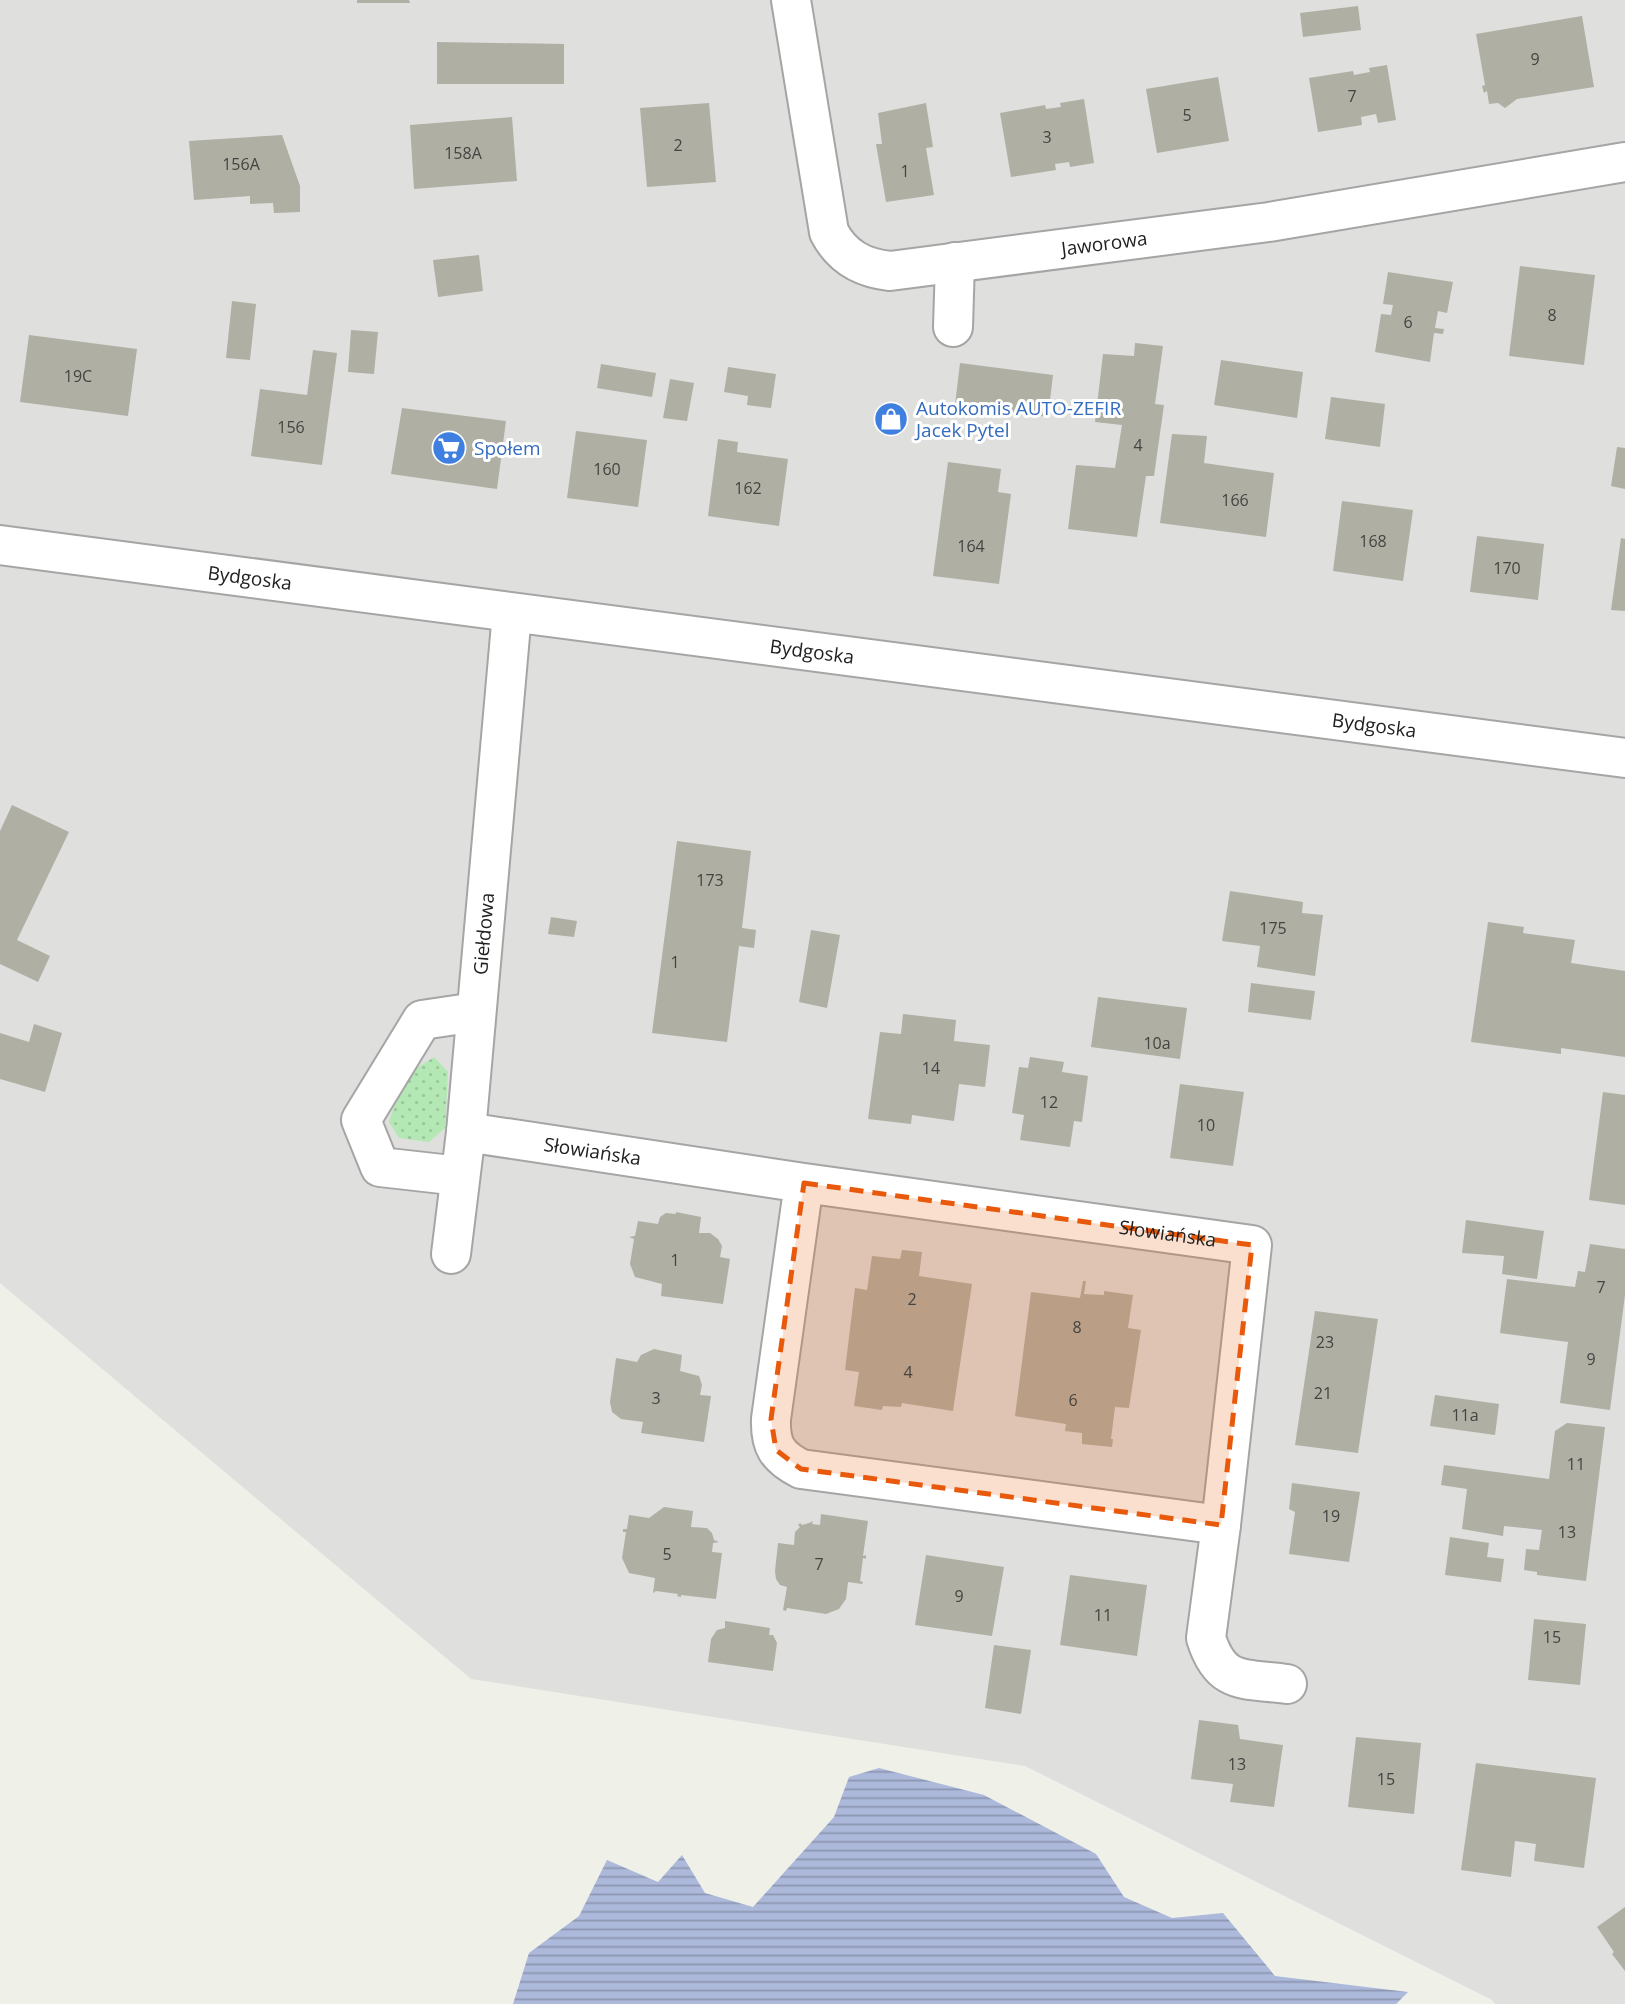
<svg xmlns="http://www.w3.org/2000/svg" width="1625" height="2004" font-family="'Open Sans',sans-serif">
<defs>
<pattern id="grass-dots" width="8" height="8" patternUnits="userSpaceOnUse" patternTransform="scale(1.75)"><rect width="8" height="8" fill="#b3e7b4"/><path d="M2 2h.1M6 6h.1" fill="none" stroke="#9ac69a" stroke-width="1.8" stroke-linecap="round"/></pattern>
<pattern id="water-rules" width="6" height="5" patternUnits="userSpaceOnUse" patternTransform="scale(1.75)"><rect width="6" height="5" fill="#adb9db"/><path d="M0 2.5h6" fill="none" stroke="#8c96b1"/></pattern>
</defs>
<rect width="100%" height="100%" fill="#eff1e9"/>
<!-- residential -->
<path fill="#dfdfde" d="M0,0H1625V2004H1495L1492,2000L1025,1766L471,1679L0,1283Z"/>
<!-- grass -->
<path fill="url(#grass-dots)" d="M434,1057L448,1072L445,1128L429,1142L399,1138L389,1122L393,1109L412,1071Z"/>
<!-- water -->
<path fill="url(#water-rules)" d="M879,1768L984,1795L1096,1854L1124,1897L1172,1918L1223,1913L1275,1976L1408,1992L1396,2004H513L529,1953L579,1916L607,1860L658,1882L682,1855L705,1893L753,1907L834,1817L849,1777Z"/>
<!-- building -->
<path fill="#afafa4" d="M357,0H409L410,3H357Z
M1358,6L1361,30L1303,37L1300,13Z
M1582,16L1594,87L1517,99L1505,108L1498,103L1489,104L1487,91L1484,93L1482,86L1485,85L1476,34Z
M437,42L564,44V84H437Z
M1387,65L1396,120L1378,123L1376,114L1361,117L1362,125L1318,132L1309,78L1353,71L1354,75L1370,72L1369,68Z
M1218,77L1229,141L1157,153L1146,89Z
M1084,99L1094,163L1070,167L1069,162L1055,164L1056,170L1011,177L1000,113L1045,105L1046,109L1061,107L1060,103Z
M709,103L716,182L647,187L640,108Z
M926,103L933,147L926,148L934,195L886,202L876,144H882L878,113Z
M512,117L517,181L414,189L410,125Z
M282,135L300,186V212L274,213L273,203L250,204V196L194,200L189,141Z
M479,255L483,291L438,297L433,260Z
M1520,266L1595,275L1584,365L1509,356Z
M1388,272L1453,282L1447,313L1438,311L1435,328L1444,329L1443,334L1434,333L1430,362L1375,352L1381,314L1391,315L1393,305L1383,304Z
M232,301L256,304L250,360L226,358Z
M351,330L378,332L374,374L348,372Z
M29,335L137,349L128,416L20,402Z
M1135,343L1163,346L1155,404L1164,405L1154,476H1146L1137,537L1068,529L1076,465L1115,468L1122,425L1095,422L1103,354L1134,356Z
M313,350L337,353L322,465L251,456L260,389L307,395Z
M1221,360L1303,372L1297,418L1214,405Z
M960,363L1053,375L1048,417L955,405Z
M601,364L656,373L652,397L597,388Z
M728,367L776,374L771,408L747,405L748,396L724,392Z
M670,379L694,383L687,421L663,418Z
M1331,397L1385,404L1380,447L1325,439Z
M402,408L506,421L497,489L391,474Z
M576,431L647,440L638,507L567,498Z
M1172,434L1207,436L1204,463L1274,473L1266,537L1160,523Z
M718,439L738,442L737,452L788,459L779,526L708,516Z
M1617,447L1625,448V489L1611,486Z
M948,462L1001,469L998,492L1011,494L999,584L933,576Z
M1342,501L1413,510L1403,581L1333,571Z
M1477,536L1544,544L1538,600L1470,592Z
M1621,538L1625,539V611L1611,610Z
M12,805L69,832L17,940L50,956L38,982L0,964V831Z
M677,841L751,851L742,928L756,930L754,948L739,946L727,1042L652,1033Z
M1230,891L1303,902L1302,913L1323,915L1315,976L1257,967L1260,946L1222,941Z
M551,917L577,921L574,937L548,934Z
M1488,922L1524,927L1523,933L1575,940L1571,963L1625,971V1057L1561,1048V1054L1471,1042Z
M811,930L840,935L827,1008L799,1002Z
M1251,983L1315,991L1311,1020L1248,1012Z
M1098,997L1187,1008L1180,1059L1091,1047Z
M903,1014L956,1020L954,1041L990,1045L985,1087L959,1084L954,1121L912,1115L911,1124L868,1119L880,1032L901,1034Z
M34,1024L62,1033L45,1092L0,1079V1033L29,1042Z
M1030,1057L1064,1062L1062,1072L1088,1076L1082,1122L1074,1121L1070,1147L1020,1140L1024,1115L1012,1113L1019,1067L1028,1068Z
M1180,1084L1244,1092L1233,1166L1170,1158Z
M1603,1092L1625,1095V1205L1589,1200Z
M676,1212L701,1217L699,1233H710L718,1239L722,1246L720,1257L730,1259L723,1304L661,1296L662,1284L635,1277L630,1264L634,1239L629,1237L635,1236L638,1221L658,1224L660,1217L666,1213L676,1214Z
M1466,1220L1544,1231L1537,1279L1502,1274L1504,1256L1462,1253Z
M1590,1244L1625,1249V1295L1610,1410L1560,1403L1568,1342L1500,1333L1507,1279L1575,1287L1578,1271L1585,1272Z
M902,1250L922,1252L919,1276L972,1284L953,1411L902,1403L901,1407L883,1406L882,1410L854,1406L859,1372L845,1370L855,1288L867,1290L872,1256L900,1259Z
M1083,1281H1086L1084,1294L1104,1295V1291L1133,1295L1128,1328L1141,1330L1129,1408L1115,1407L1111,1439H1113L1112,1447L1082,1444V1433L1065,1431L1066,1424L1015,1416L1031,1292L1080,1298Z
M1315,1311L1378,1319L1358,1453L1295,1445Z
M654,1349L682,1355L680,1371L699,1376L702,1385L700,1395L711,1396L704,1442L641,1433L643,1422L621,1419L612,1412L610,1402L616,1358L637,1362L641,1355Z
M1435,1395L1499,1404L1495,1435L1430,1426Z
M1567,1423L1605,1427L1586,1581L1537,1575V1572L1524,1570L1526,1549L1539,1550L1542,1530L1504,1526L1503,1536L1462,1529L1467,1489L1441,1485L1444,1465L1549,1479L1555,1431Z
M1292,1483L1360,1492L1349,1562L1289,1554L1295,1512L1289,1509Z
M664,1507L693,1511L691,1527L707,1528L712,1533L714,1540L719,1542L713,1543L712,1552L722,1553L716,1599L681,1595V1597L677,1596L678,1594L656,1591L653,1593L655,1578L629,1573L622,1558L626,1532H623V1529H627L629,1515L649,1518Z
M821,1514L868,1521L863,1556L866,1555V1559L863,1558L860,1581L863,1582L862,1584L848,1582L846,1599L839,1609L826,1614L787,1608L786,1611L783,1610L787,1587L780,1585L776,1579L775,1571L778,1543L794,1545L795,1532L800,1527L798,1525L800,1523L802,1525L809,1523L813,1521L812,1524L820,1525Z
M1450,1537L1489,1543L1487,1557L1504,1559L1501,1582L1445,1575Z
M926,1555L1004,1567L992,1636L915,1625Z
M1070,1575L1147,1585L1137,1656L1060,1645Z
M1534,1619L1586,1624L1580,1685L1528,1680Z
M725,1621L770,1628L769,1635H773L777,1643L773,1671L708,1662L711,1639L717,1630L725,1628Z
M994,1645L1031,1650L1021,1714L985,1708Z
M1199,1720L1238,1725L1240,1739L1283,1745L1274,1807L1230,1802L1233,1784L1191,1779Z
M1356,1737L1421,1743L1414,1814L1348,1807Z
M1476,1763L1596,1778L1584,1868L1534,1861L1536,1844L1515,1841L1511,1877L1461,1870Z
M1625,1907V1971L1612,1954L1614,1952L1597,1927Z"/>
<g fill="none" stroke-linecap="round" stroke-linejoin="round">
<!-- minor casing -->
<g stroke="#a5a5a5" stroke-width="42">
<g id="minor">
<path id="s1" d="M791,0L829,232C842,257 862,268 890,271L1269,222L1625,162"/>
<path d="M953,327L955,262"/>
<path id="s2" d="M0,545L1625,758"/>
<path id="s3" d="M466,1132L804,1183L1252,1245L1221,1525L801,1469C777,1457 770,1445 771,1419L804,1183"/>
<path d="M460,1176L380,1167L361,1120L422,1020L476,1012"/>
<path id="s4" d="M451,1254L466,1132L512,613"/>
<path d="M1221,1525L1206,1638C1221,1686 1244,1678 1287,1684"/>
</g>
</g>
<!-- minor -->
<use href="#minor" stroke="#fff" stroke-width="38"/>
</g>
<!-- marked area -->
<path fill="#e8590c" fill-opacity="0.2" stroke="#e8590c" stroke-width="5" stroke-dasharray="14 9" stroke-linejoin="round" d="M804,1183L1252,1245L1221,1525L801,1469L776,1450L771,1419Z"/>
<!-- icons -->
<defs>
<g id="shop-disc" transform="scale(1.75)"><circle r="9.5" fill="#3f7fe0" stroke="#fff"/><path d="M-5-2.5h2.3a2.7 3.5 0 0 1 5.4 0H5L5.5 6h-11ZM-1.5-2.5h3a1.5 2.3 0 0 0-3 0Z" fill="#fff"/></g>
<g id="supermarket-disc" transform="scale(1.75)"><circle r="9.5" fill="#3f7fe0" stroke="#fff"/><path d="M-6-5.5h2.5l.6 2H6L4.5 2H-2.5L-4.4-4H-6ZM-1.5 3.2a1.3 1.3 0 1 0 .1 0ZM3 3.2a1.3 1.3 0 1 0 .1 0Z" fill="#fff"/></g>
</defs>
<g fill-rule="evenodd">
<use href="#shop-disc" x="891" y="419"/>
<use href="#supermarket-disc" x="449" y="448"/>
</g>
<g text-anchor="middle" stroke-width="6" stroke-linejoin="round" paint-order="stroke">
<!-- number labels -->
<g font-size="16" fill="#444442">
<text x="1535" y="65">9</text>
<text x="1352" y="102">7</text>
<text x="1187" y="121">5</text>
<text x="1047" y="143">3</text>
<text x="678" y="151">2</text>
<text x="463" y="159">158A</text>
<text x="241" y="170">156A</text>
<text x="905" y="177">1</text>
<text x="1552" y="321">8</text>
<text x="1408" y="328">6</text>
<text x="78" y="382">19C</text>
<text x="291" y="433">156</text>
<text x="1138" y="451">4</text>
<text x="607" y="475">160</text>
<text x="748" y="494">162</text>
<text x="1235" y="506">166</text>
<text x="1373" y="547">168</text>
<text x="971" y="552">164</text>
<text x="1507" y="574">170</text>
<text x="710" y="886">173</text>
<text x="1273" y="934">175</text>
<text x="675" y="968">1</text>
<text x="1157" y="1049">10a</text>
<text x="931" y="1074">14</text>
<text x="1049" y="1108">12</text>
<text x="1206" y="1131">10</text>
<text x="675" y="1266">1</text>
<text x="1601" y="1293">7</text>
<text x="912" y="1305">2</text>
<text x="1077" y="1333">8</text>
<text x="1325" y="1348">23</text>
<text x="1591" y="1365">9</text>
<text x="908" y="1378">4</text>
<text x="1323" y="1399">21</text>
<text x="656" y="1404">3</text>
<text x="1073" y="1406">6</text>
<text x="1465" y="1421">11a</text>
<text x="1576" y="1470">11</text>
<text x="1331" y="1522">19</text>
<text x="1567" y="1538">13</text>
<text x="667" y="1560">5</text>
<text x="819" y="1570">7</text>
<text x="959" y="1602">9</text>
<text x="1103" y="1621">11</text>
<text x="1552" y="1643">15</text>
<text x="1237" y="1770">13</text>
<text x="1386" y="1785">15</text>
</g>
<!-- street labels -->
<g font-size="19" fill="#212121" stroke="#fff">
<text dy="7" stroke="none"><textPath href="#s1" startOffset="527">Jaworowa</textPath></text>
<text dy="7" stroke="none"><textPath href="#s2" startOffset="252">Bydgoska</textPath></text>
<text dy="7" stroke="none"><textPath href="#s2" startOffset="819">Bydgoska</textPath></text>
<text dy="7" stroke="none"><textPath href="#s2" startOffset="1386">Bydgoska</textPath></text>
<text dy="7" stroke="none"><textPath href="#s4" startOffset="322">Giełdowa</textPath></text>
<text dy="7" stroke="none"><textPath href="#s3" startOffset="128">Słowiańska</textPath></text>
<text dy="7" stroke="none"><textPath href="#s3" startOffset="709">Słowiańska</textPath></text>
</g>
<!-- shop labels -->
<g font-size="19" fill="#366cbe" stroke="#fff" text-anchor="start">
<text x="916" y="415">Autokomis AUTO-ZEFIR<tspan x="916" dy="22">Jacek Pytel</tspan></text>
<text x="474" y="455">Społem</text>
</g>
</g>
</svg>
